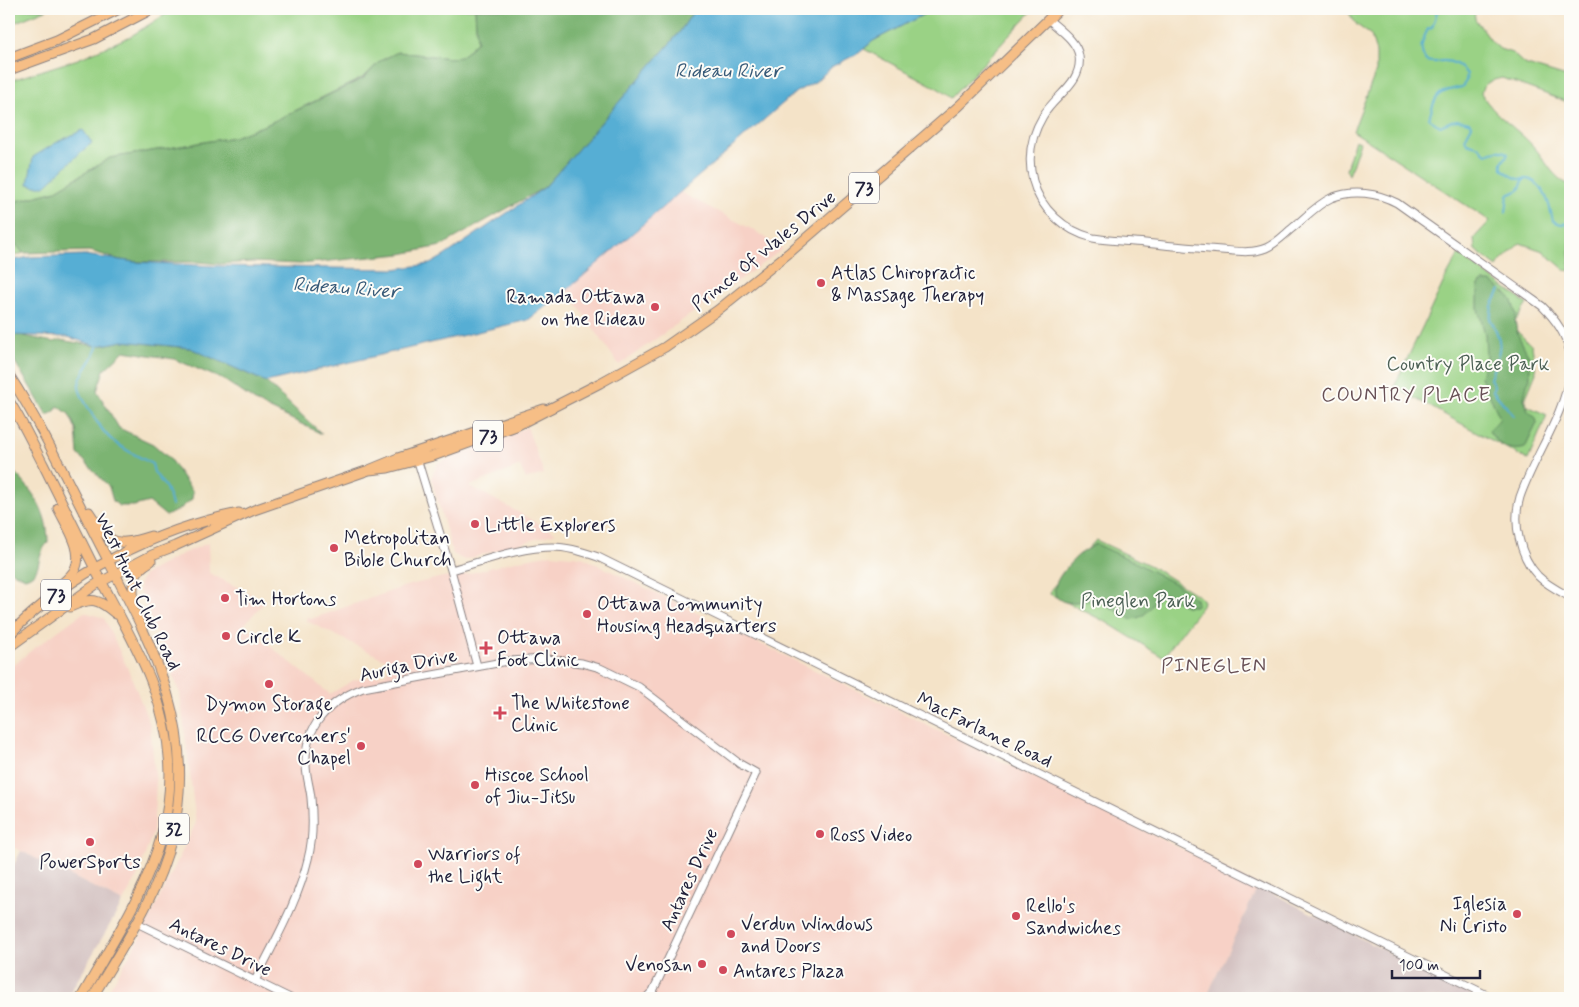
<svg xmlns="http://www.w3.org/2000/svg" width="1579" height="1007" font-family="Mynerve,sans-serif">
<rect width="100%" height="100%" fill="#fdfcf7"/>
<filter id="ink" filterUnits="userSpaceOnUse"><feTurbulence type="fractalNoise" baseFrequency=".02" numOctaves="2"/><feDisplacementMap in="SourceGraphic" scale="10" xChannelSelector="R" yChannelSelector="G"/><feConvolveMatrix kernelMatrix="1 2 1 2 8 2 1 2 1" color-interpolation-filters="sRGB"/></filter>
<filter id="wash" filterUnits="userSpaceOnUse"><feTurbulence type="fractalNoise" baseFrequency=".0096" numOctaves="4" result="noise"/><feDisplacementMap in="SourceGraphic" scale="20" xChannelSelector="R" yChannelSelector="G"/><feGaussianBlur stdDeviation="1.12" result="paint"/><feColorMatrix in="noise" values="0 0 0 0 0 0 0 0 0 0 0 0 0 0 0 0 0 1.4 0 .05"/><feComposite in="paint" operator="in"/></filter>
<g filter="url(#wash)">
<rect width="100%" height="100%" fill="#f4e3c8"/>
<!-- built -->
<path fill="#f7d1c6" d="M680,192L757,232L783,249L619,365L567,290Z
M527,427L544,474L526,479L520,466L470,486L556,533L464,560L453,554L431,478L438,463Z
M208,543L209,573L265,601L244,625L330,694L354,680L385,674L392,663L307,621L308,616L311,619L406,586L443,577H457L511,562L551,554L582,557L1258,886L1206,998H104L142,934L196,823L180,693L139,590L140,581L145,574L184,553Z
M84,612L104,618L131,676L150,725L156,784L153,832L137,877L123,902L9,845V669L28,653Z"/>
<!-- industrial -->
<path fill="#d2bfbf" d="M21,851L123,902L67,998H9V874Z
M1258,886L1478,998H1206Z"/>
<!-- green -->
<path fill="#9ad285" stroke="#5e7a60" d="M9,9H48L16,22L9,24Z
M174,9H475L477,41L469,50L460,57L449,58L398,52L380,61L364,77L268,124L234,137L110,158L53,192L10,203L13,234L23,253L9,258V81L78,59L131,36Z
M934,9H1034L951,98L939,89L864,49L873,41Z
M1346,9H1474L1475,19L1492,42L1500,49L1512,53L1524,64L1570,78V103L1502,78C1493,80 1483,82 1481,93C1494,116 1516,127 1533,146C1546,160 1552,178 1570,185V271L1565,270L1543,251L1520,243L1500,262L1497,267L1475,250L1474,238L1490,221L1353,131L1376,71V53L1371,35L1357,25Z
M1355,140L1360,142L1349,175L1346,169Z
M1459,254L1527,304L1512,326L1532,346L1536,373L1523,404L1547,415L1528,460L1394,387L1444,281Z
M1096,540L1151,566L1200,597L1203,601L1202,606L1164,656H1161L1106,622L1050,594L1051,589Z"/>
<!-- forest -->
<path fill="#7bb472" stroke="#4e6b56" d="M475,9H695L679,33L545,187L441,246L401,254L300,264L252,262L219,264L199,262H135L120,260L90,251L23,253L9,236V203L53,192L110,158L234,137L268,124L364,78L380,61L398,52L449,58L460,57L469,50L477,41Z
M1483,282H1491L1507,294L1512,301L1516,314L1515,319L1517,333L1530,359V378L1527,385L1524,398L1528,411L1536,418L1537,423L1525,448C1510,453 1497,444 1489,431C1491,426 1497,424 1500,418L1481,377L1486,358L1485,334L1478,309V291L1479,285Z
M19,335L53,342L60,340L97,346L123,341L190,348L266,382L322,434L258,403L224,380L174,359L124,351L104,370L97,391L119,428L153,444L169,458L193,492L192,499L180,509L166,516L149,502L134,506H119L113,501L109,487L78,454L76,429L69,414L58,406L54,412L47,415L9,352V336Z
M9,467C32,489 48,510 48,543C35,554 44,573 25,578L9,570Z
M1096,544L1133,561L1179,586L1196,599L1197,604L1195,606H1185L1167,594C1151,596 1152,619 1130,619C1119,614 1110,605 1099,602C1089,598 1076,604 1065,602C1039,594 1069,563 1080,554C1085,551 1091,547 1096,544Z"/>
<!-- water -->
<path fill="#57aed4" stroke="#3c6888" d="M695,9H934L873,41L859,53L833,66L815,82L796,92L567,290L528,320L266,382L190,348L123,341L97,346L68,337L9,335V261L30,257L84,255L135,262L215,266L394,269L430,264L444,256L545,187L679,33Z
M83,130L92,143L82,151L45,186H34L28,184L33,157L59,141Z"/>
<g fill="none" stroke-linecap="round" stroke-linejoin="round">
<!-- stream -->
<path stroke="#57aed4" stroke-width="2" d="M1438,9L1432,28L1428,29C1422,41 1418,49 1426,61C1434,63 1434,62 1442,61C1453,60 1460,66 1467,74L1466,81L1462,87C1436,92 1436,94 1429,119L1440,126C1452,121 1456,118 1469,122L1472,126L1465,139L1467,143L1480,147L1482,151L1486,154C1493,152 1501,148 1508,154L1502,163V169C1507,173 1513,178 1519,179C1523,180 1527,178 1531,180C1546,187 1550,207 1553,221L1561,224L1570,223
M1506,212L1508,195L1519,190L1524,179
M1500,290L1492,306L1490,319C1506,346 1499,351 1490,379L1494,385L1493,391L1514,416
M97,346C95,360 82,369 79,384C77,394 103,433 112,440C123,450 139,456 152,464L154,472L166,488L172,505"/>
</g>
</g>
<g filter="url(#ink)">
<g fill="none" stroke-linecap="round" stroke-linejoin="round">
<!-- minor casing -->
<g stroke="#8b8282" stroke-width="9">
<path id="minor" d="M1048,19C1059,29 1077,41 1079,56C1083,83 1054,96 1043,116C1031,136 1027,158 1033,181C1040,209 1065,231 1093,238C1110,241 1128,241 1145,243C1171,246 1196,248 1221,250C1235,251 1252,254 1266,248C1275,244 1282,237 1290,230C1303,220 1316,205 1331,198C1353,189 1378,193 1397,203L1542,306C1556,320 1566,334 1570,354
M1570,373C1564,416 1534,456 1520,497C1512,522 1520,557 1538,576C1547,585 1559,591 1570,597
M416,455L451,570L477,666
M451,570C484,561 519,547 553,547C569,547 584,552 598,557L1493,998
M137,923L290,998
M255,981C274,942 298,902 308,859C313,840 313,818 311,798C310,787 306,776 306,765C304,726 329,701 363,688L508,661L547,659L582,663L600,668L639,687L740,764L756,773L653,991L646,998"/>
</g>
<!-- major casing -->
<g stroke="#8b8282" stroke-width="11">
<path id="major" d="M9,58L57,40L119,9
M9,70L94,39L152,9
M9,375C41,425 66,478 93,531C143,630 201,720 172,837C158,896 123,946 92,998
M9,401C22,421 32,443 43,464C61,500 79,537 97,573C115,608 136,643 151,681C201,811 143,889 81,998
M369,470L388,468L433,456L516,426L600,383L665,347L718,310L790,252L959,106L1059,9
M89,512C110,544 113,548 151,536
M51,592C59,586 68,580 74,571C86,552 66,525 58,508
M134,605C132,583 130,573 151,561
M70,607C93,597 97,598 116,614
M9,635C69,573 155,530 239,513
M9,647L95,585L152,555L175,546L254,510L369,470L398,458L544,409"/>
</g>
<!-- minor -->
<use href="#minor" stroke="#fff" stroke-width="7"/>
<!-- major -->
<use href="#major" stroke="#f6be86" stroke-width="9"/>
</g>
</g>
<!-- markers -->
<g fill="#d1495b" stroke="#fdfcf7" stroke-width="2">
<circle cx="821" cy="283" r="5"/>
<circle cx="655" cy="307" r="5"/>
<circle cx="475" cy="524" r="5"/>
<circle cx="334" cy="548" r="5"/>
<circle cx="225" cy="598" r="5"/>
<circle cx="587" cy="614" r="5"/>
<circle cx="226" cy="636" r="5"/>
<path d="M483.5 640.5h5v5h5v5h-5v5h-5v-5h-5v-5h5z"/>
<circle cx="269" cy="684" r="5"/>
<path d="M497.5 705.5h5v5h5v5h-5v5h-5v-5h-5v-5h5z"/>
<circle cx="361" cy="746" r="5"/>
<circle cx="475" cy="785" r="5"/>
<circle cx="820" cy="834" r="5"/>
<circle cx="90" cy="842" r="5"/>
<circle cx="418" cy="864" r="5"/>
<circle cx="1517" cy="914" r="5"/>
<circle cx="1016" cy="916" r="5"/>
<circle cx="731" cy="934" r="5"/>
<circle cx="702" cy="964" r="5"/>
<circle cx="723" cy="970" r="5"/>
</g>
<g text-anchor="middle" stroke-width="4" stroke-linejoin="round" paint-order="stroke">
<!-- shield labels -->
<g fill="#fdfcf7" stroke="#646373" stroke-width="1">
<rect x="849" y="172.5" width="30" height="31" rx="4"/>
<rect x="473" y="420.5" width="30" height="31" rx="4"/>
<rect x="41" y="579.5" width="30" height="31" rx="4"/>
<rect x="159" y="813.5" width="30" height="31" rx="4"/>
</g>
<g font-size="18" font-weight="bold" fill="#22223b">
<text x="864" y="194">73</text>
<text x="488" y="442">73</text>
<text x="56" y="601">73</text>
<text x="174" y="835">32</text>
</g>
<!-- street labels -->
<g font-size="19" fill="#22223b" stroke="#fdfcf7">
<text transform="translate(763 250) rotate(-39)" y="7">Prince Of Wales Drive</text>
<text transform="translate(139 591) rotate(64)" y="7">West Hunt Club Road</text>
<text transform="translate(408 664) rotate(-12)" y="7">Auriga Drive</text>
<text transform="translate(985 729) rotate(26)" y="7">MacFarlane Road</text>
<text transform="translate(688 879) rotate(-65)" y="7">Antares Drive</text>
<text transform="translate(221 946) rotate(26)" y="7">Antares Drive</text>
</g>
<!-- poi labels -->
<g font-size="19" fill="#22223b" stroke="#fdfcf7" text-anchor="start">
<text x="831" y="279">Atlas Chiropractic<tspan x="831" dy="22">&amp; Massage Therapy</tspan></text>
<text x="645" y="303" text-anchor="end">Ramada Ottawa<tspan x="645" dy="22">on the Rideau</tspan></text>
<text x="485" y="531">Little Explorers</text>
<text x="344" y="544">Metropolitan<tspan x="344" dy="22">Bible Church</tspan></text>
<text x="235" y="605">Tim Hortons</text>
<text x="597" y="610">Ottawa Community<tspan x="597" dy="22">Housing Headquarters</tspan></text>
<text x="236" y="643">Circle K</text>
<text x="497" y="644">Ottawa<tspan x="497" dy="22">Foot Clinic</tspan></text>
<text x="511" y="709">The Whitestone<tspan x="511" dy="22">Clinic</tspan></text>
<text x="269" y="710" text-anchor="middle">Dymon Storage</text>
<text x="351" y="742" text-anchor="end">RCCG Overcomers'<tspan x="351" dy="22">Chapel</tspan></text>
<text x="485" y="781">Hiscoe School<tspan x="485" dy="22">of Jiu-Jitsu</tspan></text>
<text x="830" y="841">Ross Video</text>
<text x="428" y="860">Warriors of<tspan x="428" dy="22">the Light</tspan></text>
<text x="90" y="868" text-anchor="middle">PowerSports</text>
<text x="1507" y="910" text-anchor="end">Iglesia<tspan x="1507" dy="22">Ni Cristo</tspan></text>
<text x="1026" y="912">Rello's<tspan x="1026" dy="22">Sandwiches</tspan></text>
<text x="741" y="930">Verdun Windows<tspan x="741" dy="22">and Doors</tspan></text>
<text x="692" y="971" text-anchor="end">Venosan</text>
<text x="733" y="977">Antares Plaza</text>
</g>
<!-- park labels -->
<g font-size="19" fill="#4c6055" stroke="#fdfcf7">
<text x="1468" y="370">Country Place Park</text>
<text x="1138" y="607">Pineglen Park</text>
</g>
<!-- water labels -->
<g font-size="20" font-style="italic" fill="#375a78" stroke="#fdfcf7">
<text x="728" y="77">Rideau River</text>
<text transform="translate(346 287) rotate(4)" y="7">Rideau River</text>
</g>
<!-- neighbourhood labels -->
<g font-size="20" letter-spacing="1" fill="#685056" stroke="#fdfcf7">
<text x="1406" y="401">COUNTRY PLACE</text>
<text x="1214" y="672">PINEGLEN</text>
</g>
</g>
<!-- margin -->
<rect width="1579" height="1007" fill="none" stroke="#fdfcf7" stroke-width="30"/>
<!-- scale -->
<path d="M1392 970v8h88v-8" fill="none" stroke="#22223b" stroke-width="2.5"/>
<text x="1399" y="970" font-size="15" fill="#22223b" stroke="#fdfcf7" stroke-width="4" paint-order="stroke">100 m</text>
</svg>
